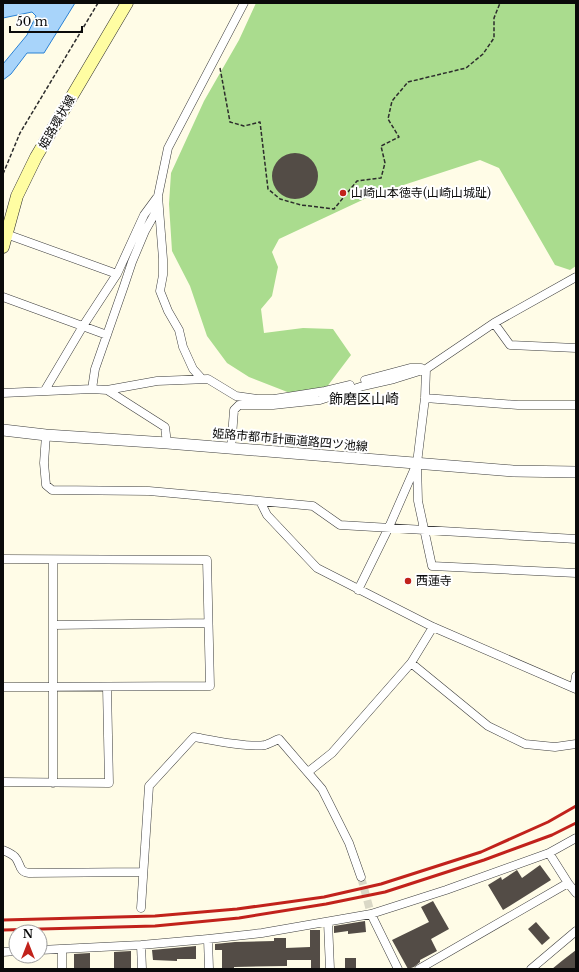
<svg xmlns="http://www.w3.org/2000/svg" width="579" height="972" font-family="'Libre Baskerville','Noto Sans JP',serif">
<rect width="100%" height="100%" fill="#fffce7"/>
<!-- forest -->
<path fill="#aadc8e" d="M256,3H576V266L570,270L555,265L499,168L480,160L373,195L279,239L272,252L278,267L272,296L261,309L264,333L303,328L333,329L351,355L326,388L290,393L249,377L227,363L207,336L190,286L172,251L169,204L171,173L204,101L239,40Z"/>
<!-- water -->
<path fill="#a8d4fa" stroke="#2b82d5" d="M3,3H75L44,53H27L11,74L3,80V64L27,35L36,16L32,12L3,18Z"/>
<!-- building -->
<path fill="#534c46" d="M272 176a23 23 0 1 1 46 0a23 23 0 1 1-46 0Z
M540,865L551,880L503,910L488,885L501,877L502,880L517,870L522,878Z
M433,901L449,929L431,939L437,951L420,960V962L414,967L408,969L392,940L429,922L421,907Z
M365,921L366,932L348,934V931L334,933V926Z
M536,922L550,938L542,945L528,929Z
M310,930H320V969H311V960H287V966L234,967V969H222V950H215V944L235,942L274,941V938H286V948L310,947Z
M196,946V959H177V961L153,960L152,950Z
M576,950V969H552L563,960Z
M131,951V969H114V952Z
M90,953V969H74V954Z
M345,958H356V968H345Z"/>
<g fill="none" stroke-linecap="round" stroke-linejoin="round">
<!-- minor-tunnel -->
<path stroke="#dad8c6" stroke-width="8" stroke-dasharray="8 4" stroke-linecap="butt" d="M361,877L371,914"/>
<!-- minor casing -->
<g stroke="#3d3d3d" stroke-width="9">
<path id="minor" d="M6,234L117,274L83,326L45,390
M117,274L144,215L158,196
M3,297L107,335
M494,323L510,345L576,348
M202,379L193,369L183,347L179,330L168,311L160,291L163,275V259L158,196L168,148L244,3
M365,380L410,368H421
M92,389L95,369L124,286L132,262L145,231L158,208
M107,390L157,381L208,379L236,396L257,399H274L325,391L350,385
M3,393L92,389L107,390L165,427L167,443
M425,398L518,405H576
M46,435L44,463L46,485L52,490L149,491L260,501L267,515L317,568L433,627L576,689
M231,449L234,410L239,405H273L320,400L363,386L394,379L426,369L494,323L576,277
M417,463L418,501L432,566L576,573
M260,501L313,506L340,525L576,539
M3,559L207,560L210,686L3,687
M53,560V783
M358,590L389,527L417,463L425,398L426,369
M53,625L208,623
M411,663L488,726L525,744L555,747L576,744
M574,688L576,676
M308,772L332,753L411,663L433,627
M3,782L109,783L107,687
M3,850C7,852 12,854 15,857C21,863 18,872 29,873L143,872
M549,853L568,883L576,893
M141,908L149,786L194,737C211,740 248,748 265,745C269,744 274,741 279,739L322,789L349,843L361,877
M371,914L398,969
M328,922L330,969
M208,939L209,969
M141,945L142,969
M62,949V969
M40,950L141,945L208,939L262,933L371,914L446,890L549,853L576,838
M3,952L16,951
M419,969L568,883
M531,969L576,931"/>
</g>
<!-- tertiary casing -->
<g stroke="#3d3d3d" stroke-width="12">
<path id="tertiary" d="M3,430L46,435L167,443L513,471L576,472"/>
</g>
<!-- secondary casing -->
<g stroke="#2c2c2c" stroke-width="13">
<path id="secondary" d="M3,247L17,196L36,157L127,3"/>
</g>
<!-- path -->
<path stroke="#2c2c2c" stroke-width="1.5" stroke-dasharray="4 2" stroke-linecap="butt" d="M220,68L230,122L244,126L260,122L268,189L280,199L301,205L334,209L357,181L381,178L385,163L381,146L399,137L388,119L392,101L408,82L466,68L483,54L494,38V18L500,3
M3,174L20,133L98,3"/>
<!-- minor -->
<use href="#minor" stroke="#fff" stroke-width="8"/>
<!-- tertiary -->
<use href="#tertiary" stroke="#fff" stroke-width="11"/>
<!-- secondary -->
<use href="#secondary" stroke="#fffda2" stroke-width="12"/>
<!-- rail -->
<path stroke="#c1221b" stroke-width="3" d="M3,920L155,916L237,909L324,897L381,884L481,852L548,822L576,806
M3,930L155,926L239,918L326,904L385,892L484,860L552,835L576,823"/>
</g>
<!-- markers -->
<g fill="#c1221b" stroke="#fff" stroke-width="1.5">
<circle cx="343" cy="193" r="4"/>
<circle cx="408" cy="581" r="4"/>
</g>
<g text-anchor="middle" stroke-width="4" stroke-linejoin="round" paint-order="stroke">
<!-- street labels -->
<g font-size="12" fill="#0a0a0a" stroke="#fff">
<text transform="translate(57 122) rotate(-60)" y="4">姫路環状線</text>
<text transform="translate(290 440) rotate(5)" y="4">姫路市都市計画道路四ツ池線</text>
</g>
<!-- poi labels -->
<g font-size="12" fill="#0a0a0a" stroke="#fff" text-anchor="start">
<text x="351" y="197">山崎山本徳寺(山崎山城趾)</text>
<text x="416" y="585">西蓮寺</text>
</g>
<!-- quarter labels -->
<g font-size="14" fill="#0a0a0a" stroke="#fff">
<text x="364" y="404">飾磨区山崎</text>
</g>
</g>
<!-- border -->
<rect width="579" height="972" fill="none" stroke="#0a0a0a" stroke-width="8"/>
<!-- north arrow -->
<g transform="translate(28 944)"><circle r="19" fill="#ffffff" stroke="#9d9d9d"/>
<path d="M0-3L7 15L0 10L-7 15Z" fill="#c1221b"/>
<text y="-6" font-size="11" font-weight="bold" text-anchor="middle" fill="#0a0a0a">N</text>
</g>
<!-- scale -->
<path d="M10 26v6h72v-6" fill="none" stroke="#0a0a0a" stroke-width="2"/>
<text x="16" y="26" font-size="12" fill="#0a0a0a" stroke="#ffffff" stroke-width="3" paint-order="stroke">50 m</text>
</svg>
